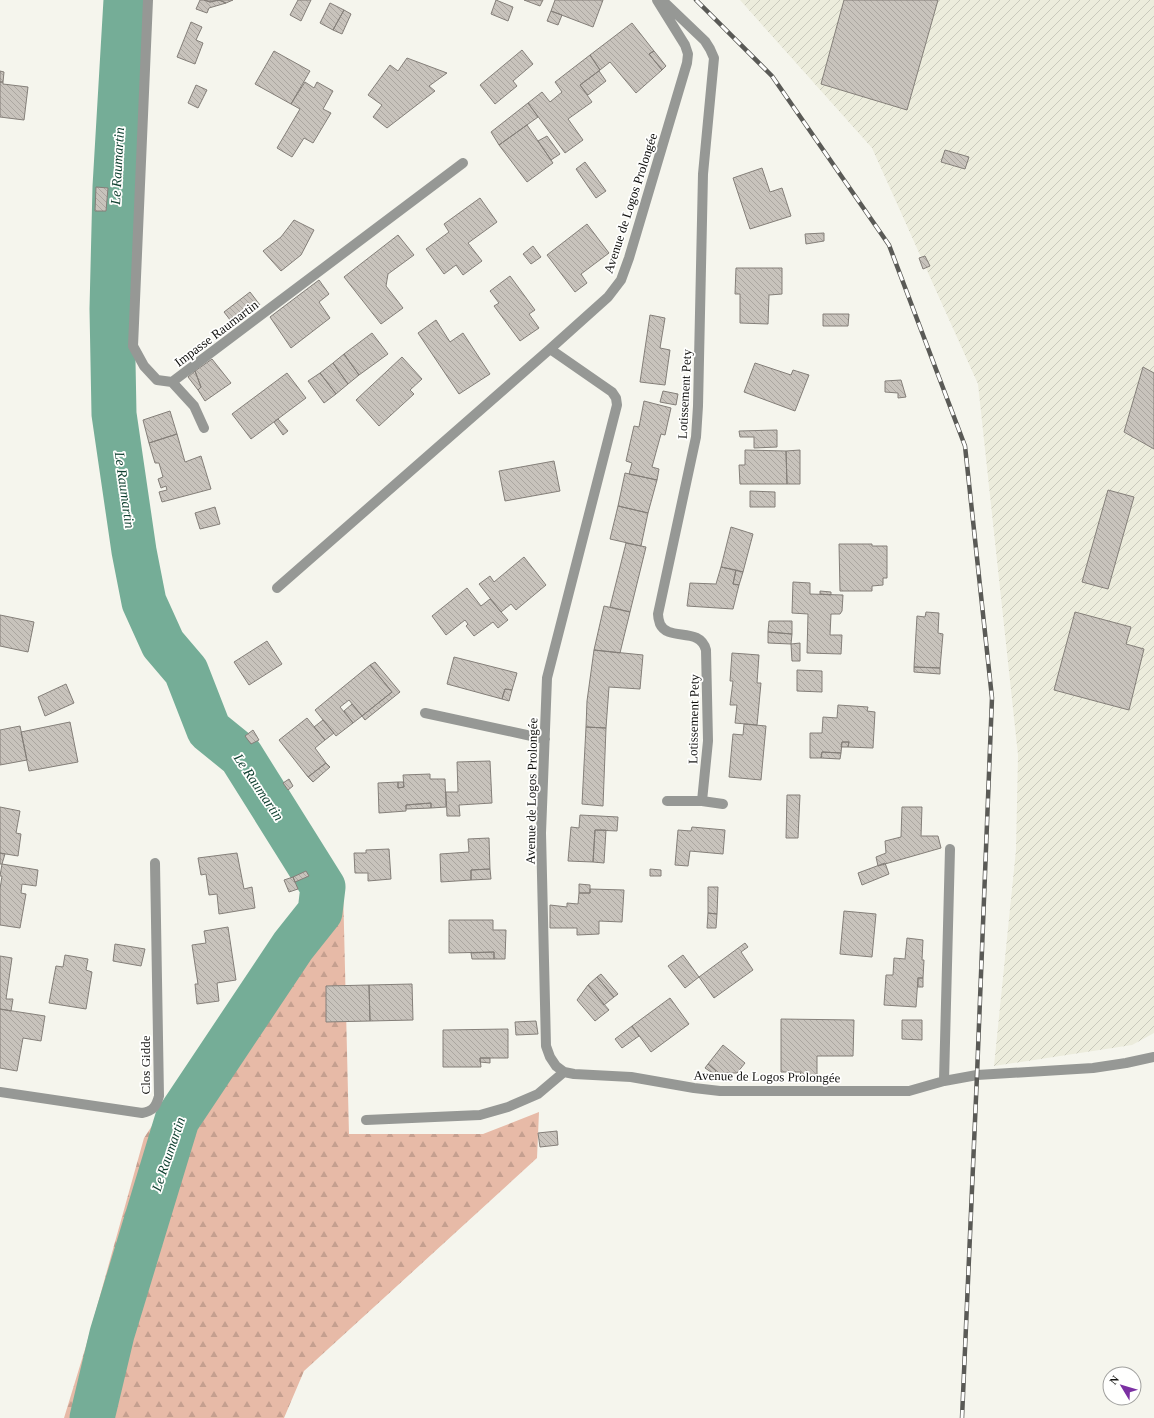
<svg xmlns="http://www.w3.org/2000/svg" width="1154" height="1418" font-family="'Times New Roman',serif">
<defs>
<pattern id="industrial-furrows" width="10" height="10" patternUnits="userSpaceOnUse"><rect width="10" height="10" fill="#ececdc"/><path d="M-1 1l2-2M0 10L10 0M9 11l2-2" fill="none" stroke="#c9c9bc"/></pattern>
<pattern id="forest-firs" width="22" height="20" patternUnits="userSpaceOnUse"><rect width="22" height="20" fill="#e7baa7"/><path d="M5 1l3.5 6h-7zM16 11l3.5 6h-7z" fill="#c59f8f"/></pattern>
<pattern id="building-back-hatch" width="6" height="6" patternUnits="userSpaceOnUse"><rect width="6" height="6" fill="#c8c3bc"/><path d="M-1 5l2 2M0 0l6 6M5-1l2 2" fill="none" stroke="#aba6a0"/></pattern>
</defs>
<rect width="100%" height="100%" fill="#f5f5ed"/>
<!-- industrial -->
<path fill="url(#industrial-furrows)" d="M740,0H1154V1033L1132,1045L994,1066L1016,850L1018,755L978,384L872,148Z"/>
<!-- forest -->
<path fill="url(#forest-firs)" d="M343,886L349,1134H483L539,1112L537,1158L304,1371L284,1418H64L86,1346L144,1138L203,1048L310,891Z"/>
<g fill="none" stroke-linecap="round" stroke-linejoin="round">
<!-- river -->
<path stroke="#75ad97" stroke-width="45" d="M92,1418L112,1334L177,1120L293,946L320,912L323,887L241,756L209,730L186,671L163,644L144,602L134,551L114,414L112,309L115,187L126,0"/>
</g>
<!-- building -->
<path fill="url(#building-back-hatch)" stroke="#847f79" d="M200,0H204L210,2L219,0L226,3L209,8L207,13L196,9Z
M204,0H233L226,3L219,0L210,2Z
M298,0H311L301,21L290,15Z
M496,0L513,7L508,21L491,14Z
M524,0H543L540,6Z
M555,0H603L593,27L551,11Z
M844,0H938L907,110L821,84Z
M330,3L344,10L333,30L320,23Z
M344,10L351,14L342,34L333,30Z
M551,11L562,15L558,25L547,21Z
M191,22L202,27L196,40L203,43L195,64L177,57Z
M632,23L654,51L649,54L662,70L636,93L610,62L600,70L590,55Z
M522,50L533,64L513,81L517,86L495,104L480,85Z
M274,51L310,71L291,104L255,84Z
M654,51L666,66L662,70L649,54Z
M590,55L600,70L580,85L592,102L568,119L583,140L565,153L528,103L542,92L550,102L562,92L555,82Z
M407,58L447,73L429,86L435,91L387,128L373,117L382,105L368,95L390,65L398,71Z
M0,71L4,72L3,82H0Z
M599,71L606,81L588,95L580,85Z
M0,82H3V84L28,87L24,120L0,117Z
M305,82L314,88L317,82L333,91L323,109L331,113L313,143L304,138L292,157L277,148L300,109L291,104Z
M196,85L207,90L198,108L188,103Z
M528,103L538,117L499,145L491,132Z
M527,125L553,163L527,182L499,145Z
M547,136L560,154L551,160L538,141Z
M945,150L969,157L965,169L941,162Z
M585,162L606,191L596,198L576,169Z
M762,168L770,192L782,188L791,216L750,229L733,178Z
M96,187L108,188L106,211H95Z
M480,198L497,222L468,243L482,261L463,275L456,265L444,274L426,249L449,232L444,224Z
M294,220L314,230L301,255L281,271L263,251L281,237Z
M587,224L609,253L581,274L587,283L575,292L547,255Z
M824,233V241L806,244L805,234Z
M398,235L414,255L388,274L386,286L403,308L381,324L344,277Z
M533,246L541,257L531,264L523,254Z
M925,256L930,266L923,269L919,258Z
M736,268H782V294L769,295L768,324L740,323V294H735Z
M510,276L535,310L529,314L539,328L520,341L494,306L499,303L490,291Z
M319,280L329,294L319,302L330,318L291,348L270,317Z
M250,292L260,305L234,325L224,312Z
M823,314H849L848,326H823Z
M650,315L665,318L660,348L670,350L665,385L640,382Z
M436,320L450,342L463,333L490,374L459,394L418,333Z
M372,333L388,354L359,375L344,354Z
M344,354L359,375L348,384L333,363Z
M402,357L422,379L410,390L414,394L379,426L356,400Z
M212,359L231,383L205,401L198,390L201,387L195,371Z
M333,363L348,384L336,394L320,373Z
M755,363L791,375L793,370L809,375L795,411L744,392Z
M1143,367L1154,373V449L1124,432Z
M195,371L201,387L198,390L188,377Z
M287,373L306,398L251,439L232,414Z
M320,373L336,394L324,403L308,381Z
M901,380L906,397L898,398V393L885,392V381Z
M663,391L678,394L676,405L660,402Z
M644,401L671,408L665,435L661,434L652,467L659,469L657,480L629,474L632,463L626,461L634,426L639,427Z
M170,411L177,434L149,443L143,420Z
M278,419L288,431L283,435L274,422Z
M777,430V447L754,448V437H740L739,431Z
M177,434L185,462L201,456L211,489L162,502L159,492L167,490L166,486L161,488L158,479L163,477L159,463H155L149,443Z
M745,450L786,451L787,484H740L739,465H745Z
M800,450V484H787L786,451Z
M554,461L560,491L505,501L499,471Z
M625,473L657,480L648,513L618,506Z
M1108,490L1134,497L1108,589L1082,582Z
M750,491L775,492V507H750Z
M618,506L648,513L641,546L610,539Z
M215,507L220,524L200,529L195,513Z
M731,527L753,534L743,572L721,567Z
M626,543L646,547L630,612L610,607Z
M839,544H872V546H887V578H883V585L872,586V591H840Z
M524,557L546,585L516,610L511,604L501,612L479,584L490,576L494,582Z
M721,567L736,570L733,584L739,585L733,609L687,606L690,583L716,584Z
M736,570L743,572L739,585L733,584Z
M793,582L810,583V594L843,595L842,611L840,614H831L830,635H842L841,654L807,653L808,614L792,613Z
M467,588L481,606L490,599L508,620L498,628L493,622L474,636L466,626L468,624L465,620L446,635L432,616Z
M820,591L831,592V595L820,594Z
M604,606L630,612L620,653L594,650Z
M926,612L939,613L938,633L943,634L940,668L914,667L917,616L925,617Z
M1075,612L1131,627L1126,644L1144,649L1129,710L1054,690Z
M0,615L34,622L28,652L0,646Z
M769,621H792V634L768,632Z
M768,632L792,634L791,644L768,643Z
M267,641L282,664L249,685L234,662Z
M800,643V661H792L791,644Z
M594,650L643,655L640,689L609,687L606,728L586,727L587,701Z
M732,653L759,655L757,683H761L757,725L735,723L737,705H730L733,681H730Z
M454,657L517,673L512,690L505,689L502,699L447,684Z
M375,662L400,692L365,720L362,716L392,692L370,665Z
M370,665L392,692L362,716L349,700L340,707L353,723L336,736L315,710Z
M914,667L940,668V674L914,672Z
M797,670L822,671V692L797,691Z
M66,684L74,703L45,716L38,697Z
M505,689L512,690L509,701L502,699Z
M352,704L362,716L353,723L344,711Z
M838,705L868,707L867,711L875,712L873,748L848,747L849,742H842L841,753L822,752L821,758H810V733H822L823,717L837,718Z
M307,718L325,740L315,748L326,763L308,777L279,740Z
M323,720L334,733L325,740L314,727Z
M70,722L78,762L29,771L21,732Z
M744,724L766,726L761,780L729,777L733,734L743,735Z
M20,726L27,760L0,765V730Z
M586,727L606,728L603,806L582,804Z
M253,730L259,740L251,744L245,736Z
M842,742H849L848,747H841Z
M822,752L841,753L840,759L821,758Z
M490,761L492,803L459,805L460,816H447L446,792H458L457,762Z
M326,763L330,767L313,782L308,777Z
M430,774V779H445L446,807L431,808V803L406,805V811L379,813L378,783L398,782V788L404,787L403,775Z
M289,779L293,786L288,790L283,783Z
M398,782H403L404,787L398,788Z
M787,795H800L798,838H786Z
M431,803V808L406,809V805Z
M0,807L20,811L16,833L21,834L18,856L0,853Z
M902,807H922L921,836H938L941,848L878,866L876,857L886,853L885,841L901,837Z
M580,815L618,817L617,831L595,830L593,862L568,861L571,827L579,828Z
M692,827L725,830L723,854L690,851L688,866L675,865L678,830L691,831Z
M595,830H606L604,863L593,862Z
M489,838L490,869L471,870V880L441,882L440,854L469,852L468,839Z
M389,849L391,879L368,881V873H355L354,853H366V850Z
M0,853L5,854L2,864H0Z
M237,853L244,889L252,887L255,908L219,914L217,894L209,895L206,874L201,875L198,858Z
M885,863L889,874L862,885L858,873Z
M2,864L38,870L36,886L22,884L21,893L26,894L20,928L0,925V889L2,876H0Z
M490,869L491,879L471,880V870Z
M650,869L661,870V876H650Z
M306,871L309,876L295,882L293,877Z
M293,877L298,889L289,892L284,880Z
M579,884L590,885V893H579Z
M708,887H718L717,914L708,913Z
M590,889L624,890L622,922L599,921V934L577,935V928H550V905L567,907V903L578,904L579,893H590Z
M844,911L876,914L872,957L840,954Z
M708,913L717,914L716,928H707Z
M449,920H493V930H506L505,959H494V952L449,953Z
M228,927L236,980L217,983L219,1001L197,1004L195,984H198L192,945L206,943L204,931Z
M907,938L923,940L922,960H924L923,978H918L916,1007L884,1005L886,975H893L894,958L905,959Z
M745,943L748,947L741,952L753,970L714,998L699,977Z
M115,944L145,949L141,966L113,961Z
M494,952V959H472L471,953Z
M65,955L88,959L86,970L92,972L86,1009L49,1003L56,966L63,967Z
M683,955L699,977L685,988L668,966Z
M0,956L12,958L6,999H13L11,1011L0,1009Z
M601,974L618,994L614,997L597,977Z
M597,977L614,997L604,1005L588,985Z
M918,978H923V987H918Z
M412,984L413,1020L370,1021L369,985Z
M369,985L370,1021L326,1022V986Z
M588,985L609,1010L595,1021L577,1000Z
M670,998L689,1024L651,1052L632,1026Z
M0,1009L45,1016L41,1041L23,1038L17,1071L0,1068Z
M781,1019L854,1020L853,1056H817V1075H800L801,1072H781Z
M902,1020H922V1040L902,1039Z
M536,1021L538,1034L516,1035L515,1022Z
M632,1026L639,1036L622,1048L615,1039Z
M508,1029V1058H480L481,1067H443V1030Z
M723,1045L745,1063L737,1073H719L708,1064Z
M480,1058H490V1063L480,1062Z
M708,1064L716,1071L714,1074L705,1068Z
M557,1131L558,1145L540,1147L538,1133Z"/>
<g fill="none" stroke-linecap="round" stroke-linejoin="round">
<!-- minor -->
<path stroke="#969895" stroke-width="10" d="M148,0L133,346L144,366L157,380L172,382L463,163
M657,0L685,45L688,54L687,63L629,258L621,280L608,297L550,349L612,392L616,398L617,405L547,678L541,833L546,1046L550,1057L556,1066L564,1072L574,1074L631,1077L694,1088L720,1091H909L944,1081L977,1075L1093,1068L1126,1063L1154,1057
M662,0L705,41L710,49L714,58L703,174L698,406L696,437L658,614C658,617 659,621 660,624C668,642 700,626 706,650L708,741L702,801L723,804
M172,382L194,406L204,428
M277,588L550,349
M425,713L545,739
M667,801H702
M944,1081L950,849
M0,1092L142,1113C153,1111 156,1107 159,1096L155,863
M366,1120L480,1115L508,1107L538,1094L564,1072"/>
<!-- rail casing -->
<g stroke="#5a5a56" stroke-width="4.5">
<path id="rail" d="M696,0L772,76L889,245L965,446L992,698L977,1075L962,1418"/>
</g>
<!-- rail -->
<use href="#rail" stroke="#fffffe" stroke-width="3" stroke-dasharray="9" stroke-linecap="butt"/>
</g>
<g text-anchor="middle" stroke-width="3.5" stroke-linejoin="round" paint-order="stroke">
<!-- street labels -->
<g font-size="13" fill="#11110f" stroke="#fffffe">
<text transform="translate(630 203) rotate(-72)" y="5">Avenue de Logos Prolongée</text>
<text transform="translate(216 333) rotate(-37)" y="5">Impasse Raumartin</text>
<text transform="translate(684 394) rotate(-87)" y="5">Lotissement Pety</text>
<text transform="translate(693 719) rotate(-89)" y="5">Lotissement Pety</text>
<text transform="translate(531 791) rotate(-89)" y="5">Avenue de Logos Prolongée</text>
<text transform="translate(145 1065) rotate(-90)" y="5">Clos Gidde</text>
<text transform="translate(767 1076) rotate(1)" y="5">Avenue de Logos Prolongée</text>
</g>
<!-- water labels -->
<g font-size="14" font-style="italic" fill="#104131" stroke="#fffffe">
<text transform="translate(117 166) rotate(-87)" y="5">Le Raumartin</text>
<text transform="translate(125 490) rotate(82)" y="5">Le Raumartin</text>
<text transform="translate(259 787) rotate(56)" y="5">Le Raumartin</text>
<text transform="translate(168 1154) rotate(-71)" y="5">Le Raumartin</text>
</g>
</g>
<!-- north arrow -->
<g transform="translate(1122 1386) rotate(308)"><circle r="19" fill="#fffffe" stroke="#a0a09e"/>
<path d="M0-3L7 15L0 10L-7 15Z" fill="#7b30a2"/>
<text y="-6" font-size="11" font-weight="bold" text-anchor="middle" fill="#11110f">N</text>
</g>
</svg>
